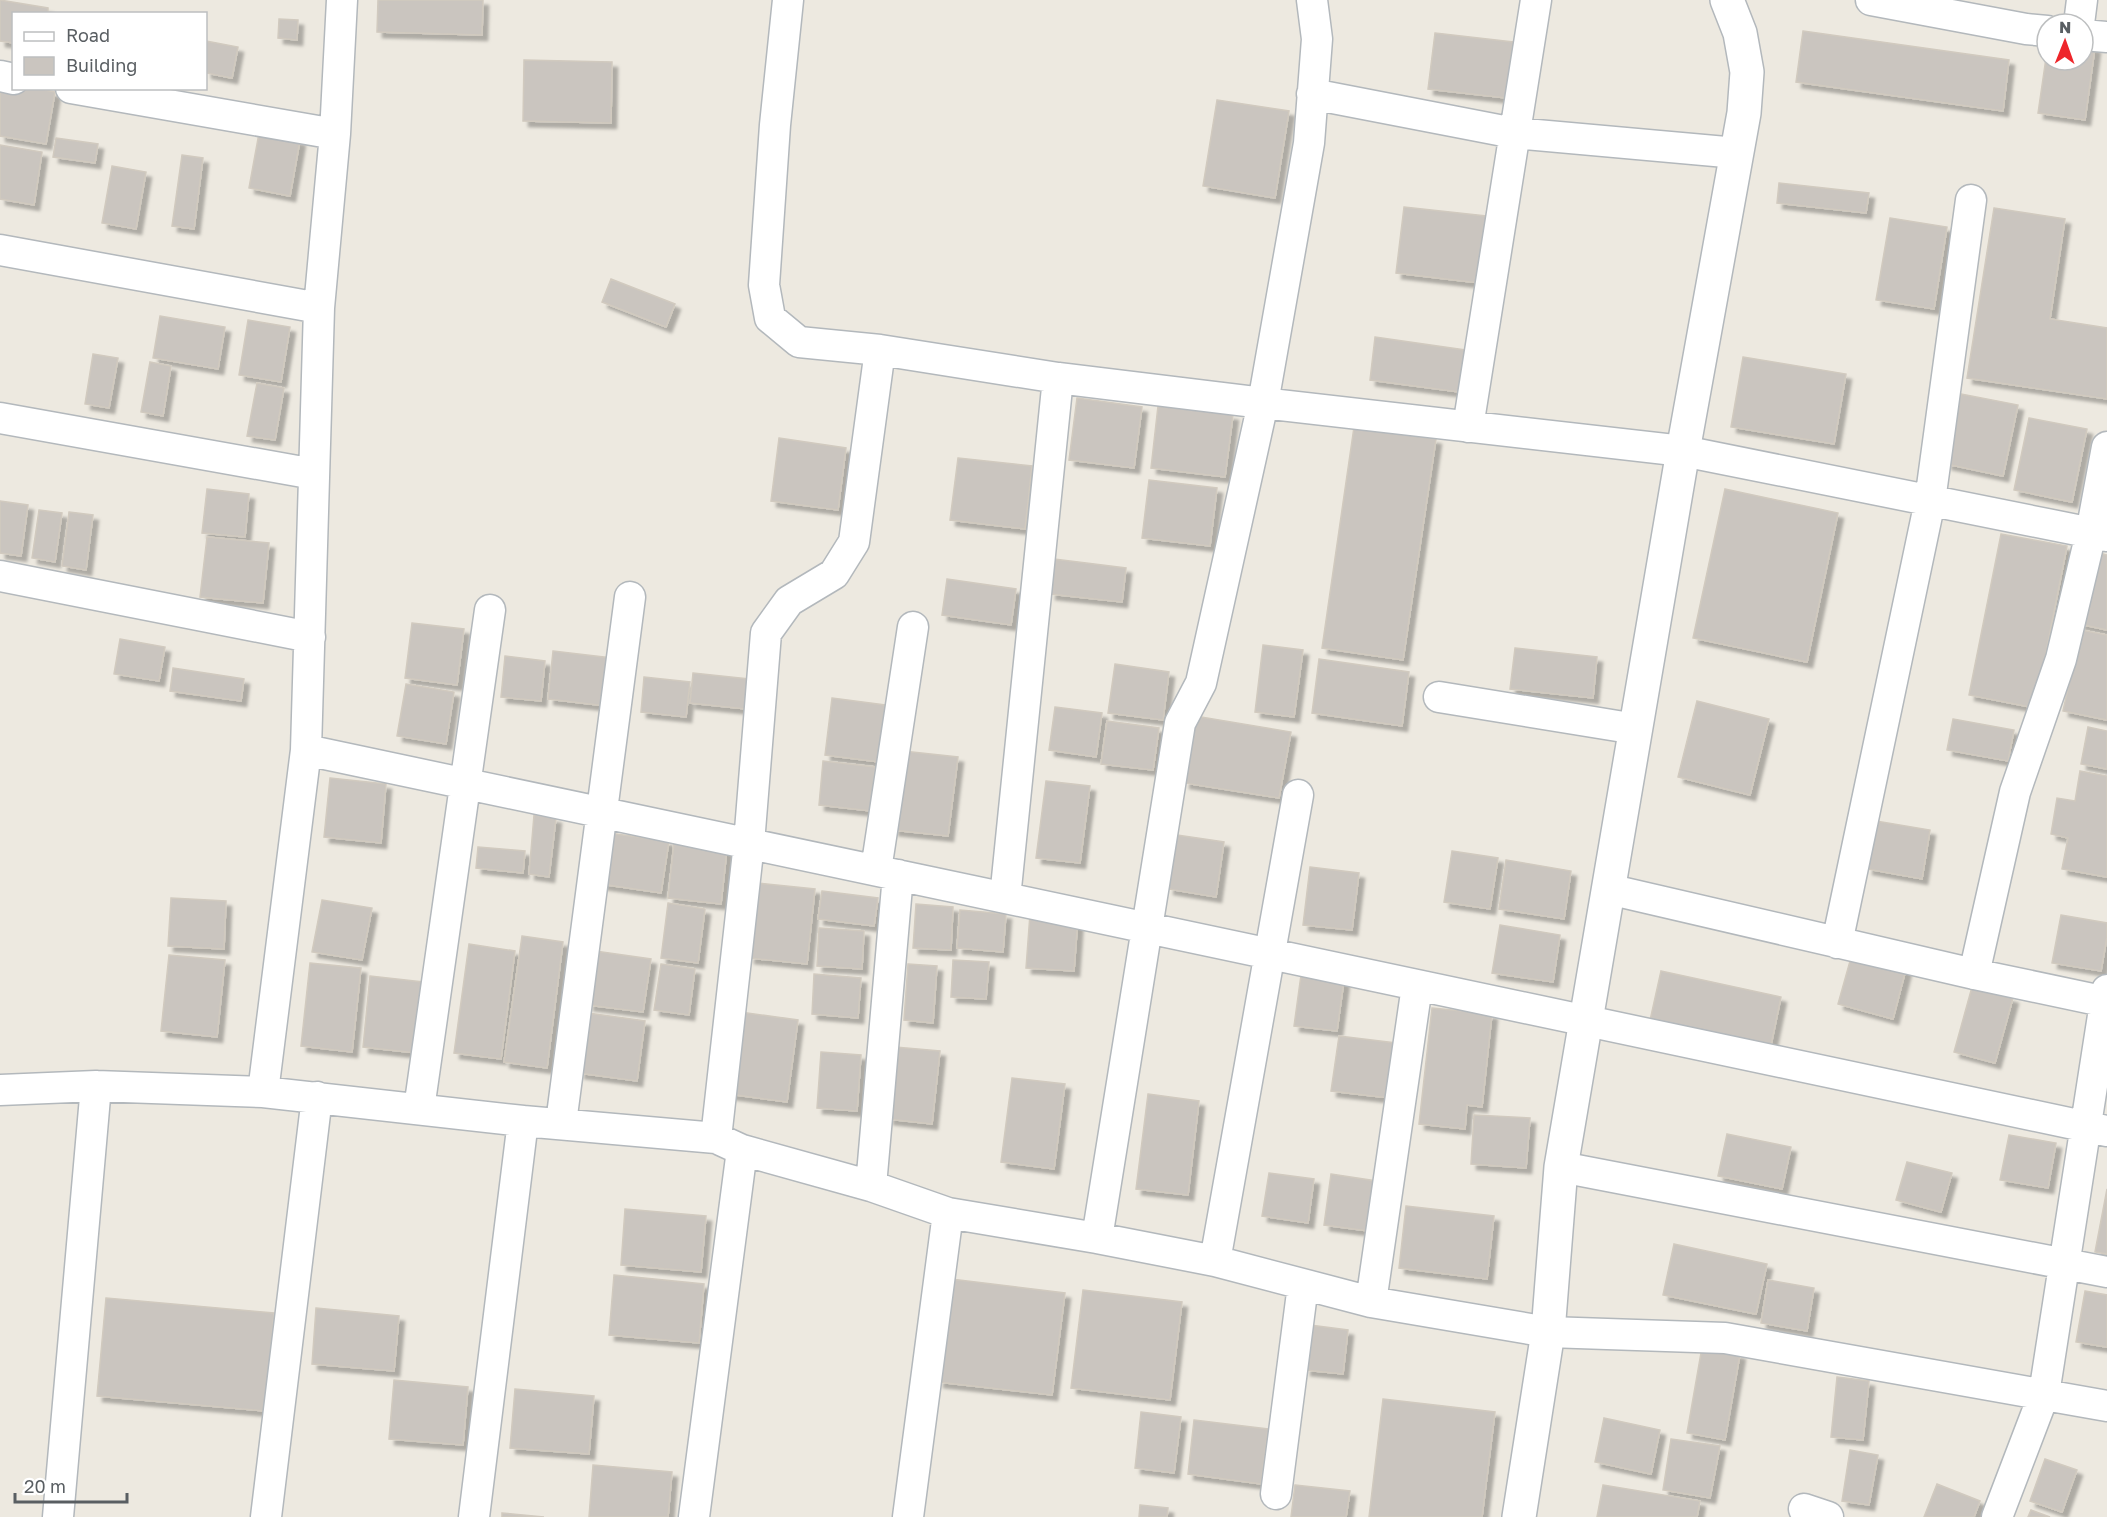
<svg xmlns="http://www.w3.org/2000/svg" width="2107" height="1517" font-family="'Golos Text',sans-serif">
<defs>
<filter id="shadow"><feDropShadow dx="5.5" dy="5.5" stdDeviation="1.5" flood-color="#0004"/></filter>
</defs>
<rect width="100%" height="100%" fill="#ede9e0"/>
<!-- building -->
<path fill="#cac5bf" stroke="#d1cabf" stroke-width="1.5" filter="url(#shadow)" d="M0,0L48,8V14H14V43L0,41Z
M378,0H483L482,35L377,32Z
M279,19L298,20L297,40L278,38Z
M1803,31L2009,60L2003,111L1796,82Z
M1435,33L1513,42L1506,98L1428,89Z
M206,41L238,47L232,78L206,73Z
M2083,45L2095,47L2085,120L2038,113L2047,51V60H2083Z
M524,60L612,62L611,123L523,121Z
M0,82L14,88H36L55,92L46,144L0,136Z
M1217,100L1289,111L1275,198L1203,186Z
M259,133L300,140L290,196L249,188Z
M56,138L98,144L95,163L53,157Z
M0,145L42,152L34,205L0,199Z
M182,155L203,158L194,229L172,226Z
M112,166L146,172L136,229L102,223Z
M1779,183L1869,193L1866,213L1777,203Z
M1404,207L1486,216L1479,283L1396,273Z
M1994,208L2065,219L2050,319L2107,328V399L1967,378Z
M1890,218L1947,227L1934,309L1876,300Z
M611,279L675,304L666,327L602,302Z
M160,316L225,327L218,369L153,358Z
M248,320L290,327L281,382L239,375Z
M1375,337L1465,350L1459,392L1370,380Z
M93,354L118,358L109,408L85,404Z
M1743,357L1846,374L1834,444L1731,427Z
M150,362L171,366L163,416L141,412Z
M257,383L284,388L275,440L247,436Z
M1961,394L2018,405L2003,476L1946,464Z
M1077,398L1142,407L1134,468L1069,460Z
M1158,406L1233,415L1225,477L1151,468Z
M2029,418L2087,429L2072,502L2014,490Z
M1354,427L1436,439L1403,660L1322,648Z
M779,438L846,448L838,510L771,501Z
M958,458L1032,466L1025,529L950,520Z
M1149,480L1217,488L1210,546L1142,538Z
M207,489L249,494L245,537L202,533Z
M1725,489L1838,513L1807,662L1693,638Z
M0,501L28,505L21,556L0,553Z
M39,510L62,513L55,562L32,558Z
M69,512L93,515L86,570L62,566Z
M2001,534L2067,546L2035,708L1969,695Z
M207,537L269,543L263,603L200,597Z
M2096,552L2107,555V630L2079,624Z
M1054,559L1126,568L1122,602L1050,594Z
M947,579L1016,589L1011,625L942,615Z
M412,623L464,629L457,685L405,678Z
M2081,630L2107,635V720L2063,711Z
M120,639L165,647L159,681L114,674Z
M1263,645L1303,650L1294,717L1255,712Z
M1515,648L1597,657L1593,698L1510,689Z
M553,651L612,658L606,706L548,699Z
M505,656L545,661L541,701L501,697Z
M1319,659L1409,672L1402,726L1312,713Z
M1115,664L1169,672L1163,720L1108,713Z
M173,668L244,679L241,701L170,691Z
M693,673L749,679L746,709L690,703Z
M644,677L690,682L686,717L641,712Z
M406,684L454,692L446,744L397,736Z
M832,698L885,705L879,762L825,755Z
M1697,701L1769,719L1750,795L1678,777Z
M1055,707L1102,713L1096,757L1049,750Z
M1195,716L1291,732L1279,798L1184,783Z
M1953,719L2014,730L2008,761L1947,750Z
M1107,721L1159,728L1153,770L1101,764Z
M2088,727L2107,731V769L2081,764Z
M903,751L958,757L948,836L893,830Z
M823,761L875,767L871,811L819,805Z
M2080,771L2107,776V877L2062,869L2068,838L2051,834L2057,798L2075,801Z
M330,778L386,784L381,843L324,837Z
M1046,781L1090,786L1080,863L1036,858Z
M534,815L556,818L549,877L529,874Z
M1876,821L1930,830L1922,879L1867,869Z
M608,833L669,841L661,893L601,884Z
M1177,835L1224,842L1216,897L1168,889Z
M674,843L727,849L721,904L668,898Z
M478,847L525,851L523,873L476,868Z
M1452,851L1498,858L1490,909L1444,902Z
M1506,860L1571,871L1564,919L1499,909Z
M1310,867L1359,873L1352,930L1303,925Z
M757,883L815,889L807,964L749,958Z
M822,891L878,898L874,926L818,919Z
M171,898L226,901L224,949L168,946Z
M322,900L372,908L362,960L312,952Z
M668,903L705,909L698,963L661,958Z
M916,904L953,907L951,950L913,948Z
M960,910L1006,914L1003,952L957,948Z
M1030,914L1078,917L1074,971L1026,968Z
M2061,915L2107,923V937L2101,971L2052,963Z
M1500,925L1560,935L1553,982L1492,973Z
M819,928L864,931L862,969L817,966Z
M522,936L563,942L547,1068L504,1062Z
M469,944L515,951L501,1059L454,1053Z
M595,951L651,959L643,1012L588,1005Z
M1852,954L1906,969L1893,1019L1838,1004Z
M169,955L225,960L217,1037L161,1031Z
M953,960L989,962L986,999L951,997Z
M310,963L361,968L352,1052L301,1046Z
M661,964L695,969L689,1015L654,1010Z
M908,964L937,966L933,1023L904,1020Z
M1661,971L1781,997L1770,1050L1649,1025Z
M814,974L861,978L858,1018L812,1014Z
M1301,975L1344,980L1337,1031L1294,1026Z
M370,976L423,982L416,1053L363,1047Z
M1972,987L2013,998L1995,1063L1954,1052Z
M1432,1008L1492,1014L1482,1107L1467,1105L1465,1129L1419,1124Z
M740,1012L798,1020L787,1102L729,1094Z
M588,1013L645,1021L637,1081L579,1073Z
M1339,1036L1396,1043L1389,1098L1331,1091Z
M895,1047L940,1051L932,1124L888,1119Z
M821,1052L861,1055L857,1111L817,1108Z
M1012,1078L1065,1084L1054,1169L1001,1162Z
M1148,1094L1199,1101L1188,1195L1136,1189Z
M1474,1115L1530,1118L1526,1168L1471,1164Z
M1727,1134L1791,1147L1782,1189L1718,1176Z
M2009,1135L2056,1143L2048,1188L2000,1180Z
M1907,1162L1952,1173L1941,1212L1896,1200Z
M1269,1173L1314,1179L1308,1223L1262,1216Z
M1331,1174L1383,1182L1376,1232L1324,1225Z
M2107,1189V1254L2095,1252Z
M1406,1206L1494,1216L1487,1279L1399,1268Z
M625,1209L706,1216L701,1272L621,1265Z
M1674,1244L1767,1264L1756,1314L1663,1295Z
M614,1275L704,1284L699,1343L609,1335Z
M951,1279L1065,1293L1052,1395L938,1382Z
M1768,1280L1814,1288L1807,1331L1761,1323Z
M1083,1290L1182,1302L1170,1400L1071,1388Z
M2085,1291L2107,1295V1347L2076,1342Z
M106,1298L274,1313L265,1411L97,1396Z
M316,1308L399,1316L394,1371L312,1364Z
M1310,1325L1348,1330L1343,1374L1305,1370Z
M1702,1347L1740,1354L1725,1440L1687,1433Z
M1837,1377L1869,1381L1863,1440L1831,1437Z
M394,1380L468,1387L463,1445L389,1439Z
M515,1389L594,1396L589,1454L510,1448Z
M1383,1399L1495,1412L1482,1517H1369Z
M1141,1412L1181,1417L1174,1473L1135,1468Z
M1604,1418L1660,1430L1651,1474L1595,1462Z
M1194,1420L1268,1429L1261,1484L1188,1474Z
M1671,1439L1720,1446L1710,1498L1663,1490Z
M1850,1450L1878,1455L1869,1505L1842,1501Z
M2045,1459L2077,1470L2062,1512L2030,1501Z
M593,1465L672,1472L668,1517H589Z
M1937,1484L1980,1501L1974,1517H1924Z
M1295,1485L1350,1491L1346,1517H1291Z
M1603,1485L1700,1501L1697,1517H1597Z
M1140,1505L1168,1508L1167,1517H1139Z
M2031,1510L2050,1517H2028Z
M502,1513L544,1517H502Z"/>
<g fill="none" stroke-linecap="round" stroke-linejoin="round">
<!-- minor casing -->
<g stroke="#b3b8bc" stroke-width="33">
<path id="minor" d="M788,0L775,125L764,285L770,318L799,342L880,350L1058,378L1263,403L1683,451L2107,536
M1871,0L2026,29L2047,31
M2079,24L2082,0
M2083,35L2107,37
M0,76L14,79
M71,88L335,134
M1312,94L1514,133L1737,153
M0,250L319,308
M0,418L314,474
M1468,427L1536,0
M0,576L310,637
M1439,697L1636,729
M306,750L2107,1131
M876,870L913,627
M1608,889L1974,974L2107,1002
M1005,898L1058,378
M1837,943L1930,501L1971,200
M1974,974L2015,792L2061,659L2091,533L2107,447
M0,1090L96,1086L263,1092L523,1121L716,1138L742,1150L871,1186L948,1213L1097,1238L1215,1261L1371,1302L1548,1332L1725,1338L2107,1406
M263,1092L306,750L319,308L335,134L342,0
M419,1109L490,610
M561,1123L630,597
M716,1138L749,843L766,633L789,601L834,574L854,542L880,350
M1561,1167L2107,1272
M871,1186L898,875
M1097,1238L1180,723L1201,683L1263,403L1309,143L1317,39L1312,0
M1215,1261L1298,795
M1371,1302L1417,986
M1276,1494L1303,1285
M1804,1509L1828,1517
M58,1517L96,1086
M266,1517L317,1097
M474,1517L523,1121
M694,1517L742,1150
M908,1517L948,1213
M1997,1517L2044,1394L2107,990"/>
</g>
<!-- tertiary casing -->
<g stroke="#b3b8bc" stroke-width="36">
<path id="tertiary" d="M1519,1517L1548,1332L1561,1167L1683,451L1744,113L1747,72L1740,33L1727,0"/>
</g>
<!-- minor -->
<use href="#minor" stroke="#fff" stroke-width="30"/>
<!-- tertiary -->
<use href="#tertiary" stroke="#fff" stroke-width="33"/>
</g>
<!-- legend -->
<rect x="12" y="12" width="195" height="78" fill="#ffffff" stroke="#bdbfc0" stroke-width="1.5"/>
<rect x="24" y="32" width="30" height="9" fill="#ffffff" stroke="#bdbfc0" stroke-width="1.5"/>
<text x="66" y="42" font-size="18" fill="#595e62">Road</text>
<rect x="24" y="57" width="30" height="18" fill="#cac5bf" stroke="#bdbfc0" stroke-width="1.5"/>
<text x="66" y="72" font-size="18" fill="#595e62">Building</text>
<!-- north arrow -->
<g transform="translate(2065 42) rotate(1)"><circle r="28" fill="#ffffff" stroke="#bdbfc0" stroke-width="1.5"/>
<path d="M0-4.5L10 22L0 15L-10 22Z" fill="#ee252a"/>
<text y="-9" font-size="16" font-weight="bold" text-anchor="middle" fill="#595e62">N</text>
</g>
<!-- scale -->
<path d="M15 1493v9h112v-9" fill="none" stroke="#595e62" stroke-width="3"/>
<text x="24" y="1493" font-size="18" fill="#595e62" stroke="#ffffff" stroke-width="4.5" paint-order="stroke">20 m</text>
</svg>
